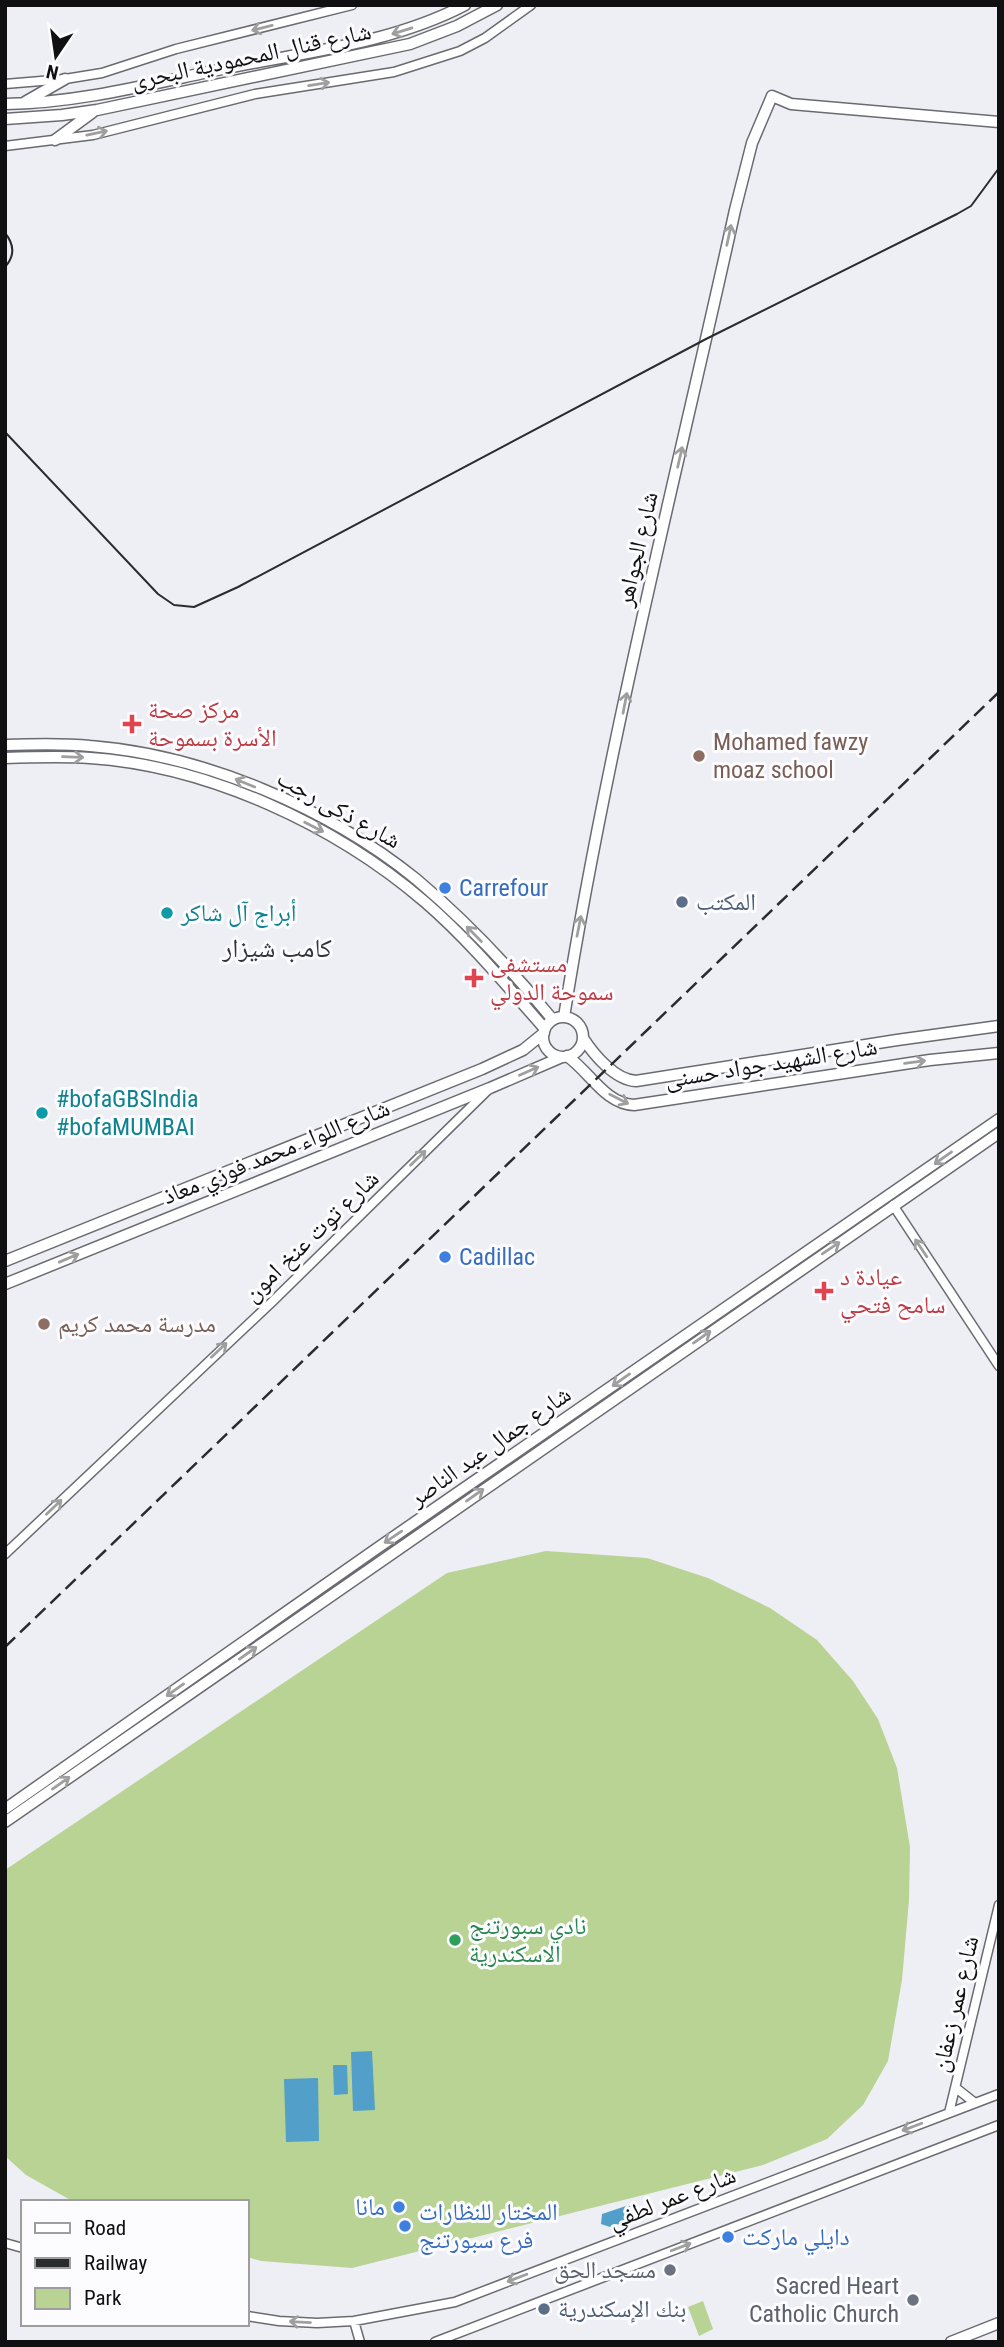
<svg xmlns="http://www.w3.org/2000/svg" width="1004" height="2347" font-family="'Roboto Condensed','Noto Naskh Arabic',sans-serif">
<rect width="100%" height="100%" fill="#eeeff4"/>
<!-- green -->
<path fill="#b8d394" d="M546,1551L647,1558L708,1578L770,1608L817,1640L853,1681L878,1719L897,1768L910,1847L909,1900L902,1980L888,2061L863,2105L827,2139L763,2165L352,2268L261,2261L247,2257V2202H74L26,2175L5,2156V1870L447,1573Z
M703,2301L713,2329L699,2336L688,2307Z"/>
<!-- water -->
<path fill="#529fc9" d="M372,2051L375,2110L353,2111L351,2052Z
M333,2065H347L348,2094L334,2095Z
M318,2078L319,2141L286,2142L284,2079Z
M626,2206H631L636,2214C631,2225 623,2225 614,2224L610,2227L601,2224L602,2214Z"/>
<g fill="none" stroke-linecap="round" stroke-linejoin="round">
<!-- minor casing -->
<g stroke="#6a6b70" stroke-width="11">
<path id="minor" d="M5,84L65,79L102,73L176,49L352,5
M5,146L93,135L255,94L394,72L460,51L485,38L531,5
M893,1205L999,1366
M5,1554L274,1300L487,1091
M956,2088L975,2103
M949,2113L999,1905
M5,2243L23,2248
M247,2316L279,2321L317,2323L354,2321L455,2302L999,2094
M354,2321L360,2342
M435,2342L999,2125"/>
</g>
<!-- major casing -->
<g stroke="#6a6b70" stroke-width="13">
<path id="major" d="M25,102L65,79
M5,104C80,103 154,83 227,68C307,52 392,43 465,5
M5,119L62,115L97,110L410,44L457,26L497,5
M55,140L93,112
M5,745C34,744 62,743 90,746C204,755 328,808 416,879C466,921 512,970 553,1020
M5,758C33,757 62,756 90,758C209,766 335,825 425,902C469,940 507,986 545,1029
M564,1017C607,746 676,478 735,210L752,143L772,96L791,104L999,122
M543 1037a20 20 0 1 1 40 0a20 20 0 1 1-40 0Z
M583,1038C594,1055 615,1080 636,1081L897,1040L999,1026
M567,1056C589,1071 605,1104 634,1105L930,1060L999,1053
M5,1261L482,1069L523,1050L544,1033
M5,1284L490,1088L562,1057
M5,1809L376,1549L999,1119
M5,1822L999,1133
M951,2342L999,2323"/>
</g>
<!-- minor -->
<use href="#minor" stroke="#fff" stroke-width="8"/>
<!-- major -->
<use href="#major" stroke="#fff" stroke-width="10"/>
<!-- tram -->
<path stroke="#2a2b2d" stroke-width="2" d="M5,233C14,244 15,256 5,267
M5,432L158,594L174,605L194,607L238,587L706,339L957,214L971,206L999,168"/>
<!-- rail -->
<path stroke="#2a2b2d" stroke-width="2.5" stroke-dasharray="14 7" stroke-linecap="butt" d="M5,1647L999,692"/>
</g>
<!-- one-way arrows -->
<defs><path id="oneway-shaft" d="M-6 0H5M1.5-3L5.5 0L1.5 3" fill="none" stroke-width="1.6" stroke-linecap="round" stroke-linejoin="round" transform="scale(1.75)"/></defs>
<g stroke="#9f9fa0">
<use href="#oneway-shaft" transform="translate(262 28) rotate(166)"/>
<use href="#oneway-shaft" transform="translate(402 31) rotate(163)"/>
<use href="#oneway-shaft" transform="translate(319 84) rotate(-9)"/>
<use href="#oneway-shaft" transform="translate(97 133) rotate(-12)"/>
<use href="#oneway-shaft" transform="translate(729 235) rotate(-78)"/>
<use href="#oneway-shaft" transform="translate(680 457) rotate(-77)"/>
<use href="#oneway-shaft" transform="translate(625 703) rotate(-79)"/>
<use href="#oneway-shaft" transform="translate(73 757) rotate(2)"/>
<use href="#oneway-shaft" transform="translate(245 783) rotate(-158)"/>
<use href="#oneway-shaft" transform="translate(314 827) rotate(27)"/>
<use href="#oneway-shaft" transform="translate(579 926) rotate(-79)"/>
<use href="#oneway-shaft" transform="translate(474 934) rotate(-135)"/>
<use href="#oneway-shaft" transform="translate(915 1062) rotate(-8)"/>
<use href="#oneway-shaft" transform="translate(529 1071) rotate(-24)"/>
<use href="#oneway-shaft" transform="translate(619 1099) rotate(27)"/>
<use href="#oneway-shaft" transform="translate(418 1158) rotate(-44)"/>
<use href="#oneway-shaft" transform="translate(943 1158) rotate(145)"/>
<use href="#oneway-shaft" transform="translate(831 1248) rotate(-34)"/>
<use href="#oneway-shaft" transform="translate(921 1248) rotate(-124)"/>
<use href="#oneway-shaft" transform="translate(69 1258) rotate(-23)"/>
<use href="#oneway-shaft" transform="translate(702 1337) rotate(-35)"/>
<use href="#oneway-shaft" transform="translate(219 1350) rotate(-43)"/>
<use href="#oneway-shaft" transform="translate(621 1380) rotate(145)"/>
<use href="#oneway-shaft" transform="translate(475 1495) rotate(-35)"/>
<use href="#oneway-shaft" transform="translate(54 1507) rotate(-44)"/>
<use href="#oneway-shaft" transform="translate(393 1537) rotate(146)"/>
<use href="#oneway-shaft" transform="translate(248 1653) rotate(-35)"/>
<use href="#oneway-shaft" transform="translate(175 1690) rotate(145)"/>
<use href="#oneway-shaft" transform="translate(61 1783) rotate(-35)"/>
<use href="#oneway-shaft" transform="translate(912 2127) rotate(159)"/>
<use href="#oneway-shaft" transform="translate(681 2247) rotate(-21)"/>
<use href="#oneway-shaft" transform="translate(517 2278) rotate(159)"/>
<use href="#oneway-shaft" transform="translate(300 2322) rotate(-177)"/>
</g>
<!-- markers -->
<g fill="#e0444e" stroke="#fcfcff" stroke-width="2.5">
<path d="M128.5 713.5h7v7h7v7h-7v7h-7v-7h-7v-7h7z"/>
<path d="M470.5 967.5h7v7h7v7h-7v7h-7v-7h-7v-7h7z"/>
<path d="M820.5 1280.5h7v7h7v7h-7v7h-7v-7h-7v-7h7z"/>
</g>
<g fill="#8d6e63" stroke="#fcfcff" stroke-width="2.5">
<circle cx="699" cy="756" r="7"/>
<circle cx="44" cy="1324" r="7"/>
</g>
<g fill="#3f7fe0" stroke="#fcfcff" stroke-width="2.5">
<circle cx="445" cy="888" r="7"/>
<circle cx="445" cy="1257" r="7"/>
<circle cx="399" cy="2207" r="7"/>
<circle cx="405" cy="2226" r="7"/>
<circle cx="728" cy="2237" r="7"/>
</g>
<g fill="#5c6f8a" stroke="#fcfcff" stroke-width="2.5">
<circle cx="682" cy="902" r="7"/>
<circle cx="544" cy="2309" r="7"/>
</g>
<g fill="#0f9aa8" stroke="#fcfcff" stroke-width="2.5">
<circle cx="167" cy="913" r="7"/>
<circle cx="42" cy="1113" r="7"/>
</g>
<circle fill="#2e9e5b" stroke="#fcfcff" stroke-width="2.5" cx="455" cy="1940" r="7"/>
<g fill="#6b7280" stroke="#fcfcff" stroke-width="2.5">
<circle cx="670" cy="2270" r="7"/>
<circle cx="913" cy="2300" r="7"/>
</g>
<g text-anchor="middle" stroke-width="6" stroke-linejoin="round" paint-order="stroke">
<!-- street labels -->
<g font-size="24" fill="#101012" stroke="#fcfcff">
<text transform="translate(251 56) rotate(-12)" y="8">شارع قنال المحمودية البحرى</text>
<text transform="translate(637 549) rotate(-77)" y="8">شارع الجواهر</text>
<text transform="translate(339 809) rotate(29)" y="8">شارع ذكى رجب</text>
<text transform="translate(771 1063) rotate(-9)" y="8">شارع الشهيد جواد حسنى</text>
<text transform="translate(276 1152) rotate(-22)" y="8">شارع اللواء محمد فوزي معاذ</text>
<text transform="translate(311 1236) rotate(-44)" y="8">شارع توت عنخ امون</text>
<text transform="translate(490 1446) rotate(-35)" y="8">شارع جمال عبد الناصر</text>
<text transform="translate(955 2004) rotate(-77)" y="8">شارع عمر زعفان</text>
<text transform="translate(672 2198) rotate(-21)" y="8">شارع عمر لطفي</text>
</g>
<!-- health labels -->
<g font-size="24" fill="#be3a42" stroke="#fcfcff" text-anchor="start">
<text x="148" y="718">مركز صحة<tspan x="148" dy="28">الأسرة بسموحة</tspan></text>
<text x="490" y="972">مستشفى<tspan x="490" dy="28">سموحة الدولي</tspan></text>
<text x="840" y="1285">عيادة د<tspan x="840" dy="28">سامح فتحي</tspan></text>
</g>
<!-- education labels -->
<g font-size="24" fill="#785e54" stroke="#fcfcff" text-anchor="start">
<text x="713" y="750">Mohamed fawzy<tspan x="713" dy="28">moaz school</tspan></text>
<text x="58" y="1332">مدرسة محمد كريم</text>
</g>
<!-- shop labels -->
<g font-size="24" fill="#366cbe" stroke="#fcfcff" text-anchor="start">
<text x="459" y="896">Carrefour</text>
<text x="459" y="1265">Cadillac</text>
<text x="385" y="2215" text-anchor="end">مانا</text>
<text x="419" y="2220">المختار للنظارات<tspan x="419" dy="28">فرع سبورتنج</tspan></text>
<text x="742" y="2245">دايلي ماركت</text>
</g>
<!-- service labels -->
<g font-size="24" fill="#4e5e75" stroke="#fcfcff" text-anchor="start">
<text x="696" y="910">المكتب</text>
<text x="558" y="2317">بنك الإسكندرية</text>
</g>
<!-- culture labels -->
<g font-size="24" fill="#0d838f" stroke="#fcfcff" text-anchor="start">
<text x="181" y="921">أبراج آل شاكر</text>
<text x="56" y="1107">#bofaGBSIndia<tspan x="56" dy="28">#bofaMUMBAI</tspan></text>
</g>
<!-- leisure labels -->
<g font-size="24" fill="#27864d" stroke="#fcfcff" text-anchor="start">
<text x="469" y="1934">نادي سبورتنج<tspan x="469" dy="28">الاسكندرية</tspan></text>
</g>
<!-- worship labels -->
<g font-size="24" fill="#5b616d" stroke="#fcfcff" text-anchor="end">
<text x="656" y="2278">مسجد الحق</text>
<text x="899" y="2294">Sacred Heart<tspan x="899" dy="28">Catholic Church</tspan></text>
</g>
<!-- neighbourhood labels -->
<g font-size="26" fill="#343539" stroke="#fcfcff">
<text x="277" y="957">كامب شيزار</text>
</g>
</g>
<!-- border -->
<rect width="1004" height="2347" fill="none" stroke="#101012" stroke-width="14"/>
<!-- legend -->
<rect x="21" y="2200" width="228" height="126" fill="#fcfcff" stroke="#9e9ea0" stroke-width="2"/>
<rect x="35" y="2223" width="35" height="10" fill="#ffffff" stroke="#9e9ea0" stroke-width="2"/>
<text x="84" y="2235" font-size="21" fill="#101012">Road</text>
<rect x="35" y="2258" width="35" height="10" fill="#2a2b2d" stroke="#9e9ea0" stroke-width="2"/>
<text x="84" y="2270" font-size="21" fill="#101012">Railway</text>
<rect x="35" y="2288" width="35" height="21" fill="#b8d394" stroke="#9e9ea0" stroke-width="2"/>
<text x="84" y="2305" font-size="21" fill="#101012">Park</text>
<!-- north arrow -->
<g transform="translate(56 56) rotate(193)" stroke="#fcfcff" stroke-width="5" paint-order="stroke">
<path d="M0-5L12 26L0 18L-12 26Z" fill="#101012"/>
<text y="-10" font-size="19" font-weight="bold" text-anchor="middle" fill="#101012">N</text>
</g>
</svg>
